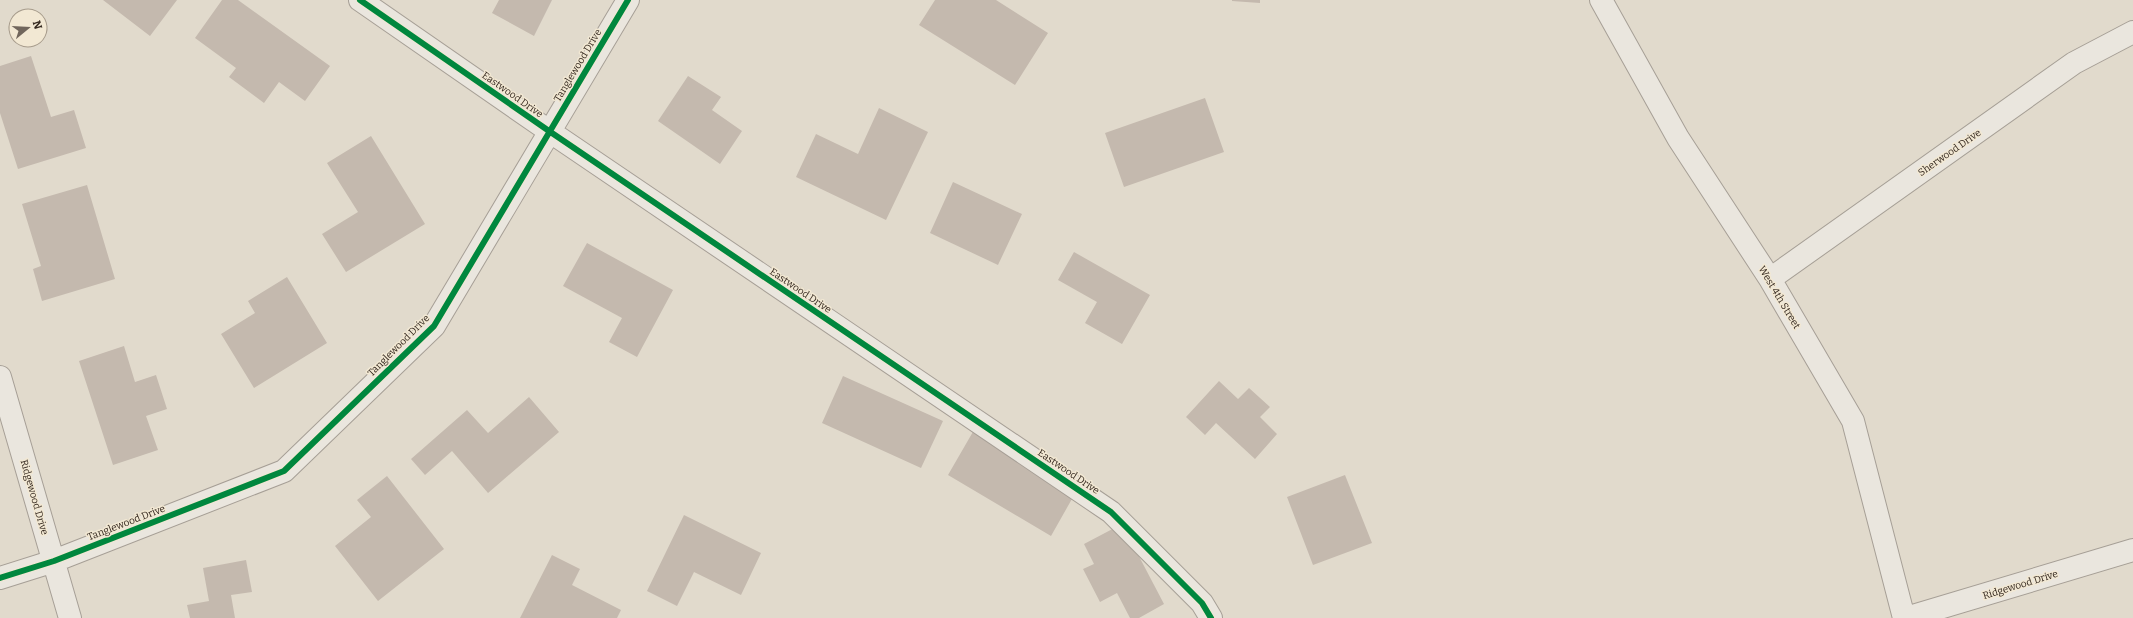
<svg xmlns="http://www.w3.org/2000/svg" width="2133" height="618" font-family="Bitter,serif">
<rect width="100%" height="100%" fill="#e1dacc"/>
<!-- building -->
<path fill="#c4b9ae" d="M103,0H177L150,36Z
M222,0H238L330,66L305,101L279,82L264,103L229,77L236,68L195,38Z
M499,0H552L534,36L492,13Z
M935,0H996L1048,33L1015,85L919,25Z
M1232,0H1260V3L1232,1Z
M31,56L51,117L74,110L86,148L18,169L0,113V66Z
M688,76L721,97L712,110L742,131L720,164L658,121Z
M1205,98L1224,152L1124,187L1105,133Z
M879,108L928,132L886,220L796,177L816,134L858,154Z
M371,136L425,224L346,272L322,234L358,212L327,163Z
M953,182L1022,214L998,265L930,233Z
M87,185L115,279L42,301L33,269L41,266L22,204Z
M587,243L673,290L637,357L609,342L622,318L563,286Z
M1074,252L1150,295L1122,344L1085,323L1097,302L1058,280Z
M287,277L327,343L254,388L221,334L255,313L248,301Z
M124,346L135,382L156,375L167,409L146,416L158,450L113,465L79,361Z
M843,376L943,421L921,468L822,423Z
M1219,381L1238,399L1249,388L1270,407L1260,417L1277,434L1255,459L1216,423L1205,435L1186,417Z
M529,397L559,432L488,493L452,451L425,475L411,459L467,410L488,433Z
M974,430L1077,490L1051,536L948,475Z
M1345,475L1372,543L1313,565L1287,497Z
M387,476L444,549L378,601L335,546L371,517L357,500Z
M684,515L761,553L741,595L694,572L677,606L647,591Z
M1122,524L1164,604L1139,618H1130L1117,593L1100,602L1083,569L1094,564L1084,544Z
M552,555L580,569L572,585L621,610L617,618H520Z
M246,560L252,592L231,595L235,618H190L187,605L209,601L203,568Z"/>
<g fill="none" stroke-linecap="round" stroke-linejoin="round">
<!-- minor casing -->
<g stroke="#a69f96" stroke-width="24">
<path id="minor" d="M360,0L549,131L1111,512L1202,603L1211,618
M1601,0L1678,138L1770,279L1853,421L1904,618
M1770,279L2074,63L2133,32
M0,377L70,618
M0,578L54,561L284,471L434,326L628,0
M1906,618L2133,550"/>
</g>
<!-- minor -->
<use href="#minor" stroke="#eae6de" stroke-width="22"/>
<!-- cycleway casing -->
<g stroke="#f2e8d3" stroke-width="8">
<path id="cycleway" d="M360,0L549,131L1111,512L1202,603L1211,618
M0,578L54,561L284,471L434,326L628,0"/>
</g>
<!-- cycleway -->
<use href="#cycleway" stroke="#00873e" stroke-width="6"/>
</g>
<g text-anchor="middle" stroke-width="3" stroke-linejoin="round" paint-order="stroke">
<!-- street labels -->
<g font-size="10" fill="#34281f" stroke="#f2e8d3">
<text transform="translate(577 65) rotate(-59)" y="4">Tanglewood Drive</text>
<text transform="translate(513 94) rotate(35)" y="4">Eastwood Drive</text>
<text transform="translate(1949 152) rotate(-35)" y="4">Sherwood Drive</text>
<text transform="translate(801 290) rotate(34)" y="4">Eastwood Drive</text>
<text transform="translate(1780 297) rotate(59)" y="4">West 4th Street</text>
<text transform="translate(398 345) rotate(-45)" y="4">Tanglewood Drive</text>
<text transform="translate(1069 471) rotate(34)" y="4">Eastwood Drive</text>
<text transform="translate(35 497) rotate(74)" y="4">Ridgewood Drive</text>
<text transform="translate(126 522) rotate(-21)" y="4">Tanglewood Drive</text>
<text transform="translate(2020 584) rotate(-17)" y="4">Ridgewood Drive</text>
</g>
</g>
<!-- north arrow -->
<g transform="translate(28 28) rotate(72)"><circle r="19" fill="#f2e8d3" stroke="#a69b8b"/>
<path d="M0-3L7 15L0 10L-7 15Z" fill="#71665c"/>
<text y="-6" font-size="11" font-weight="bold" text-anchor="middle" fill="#34281f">N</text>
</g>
</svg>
